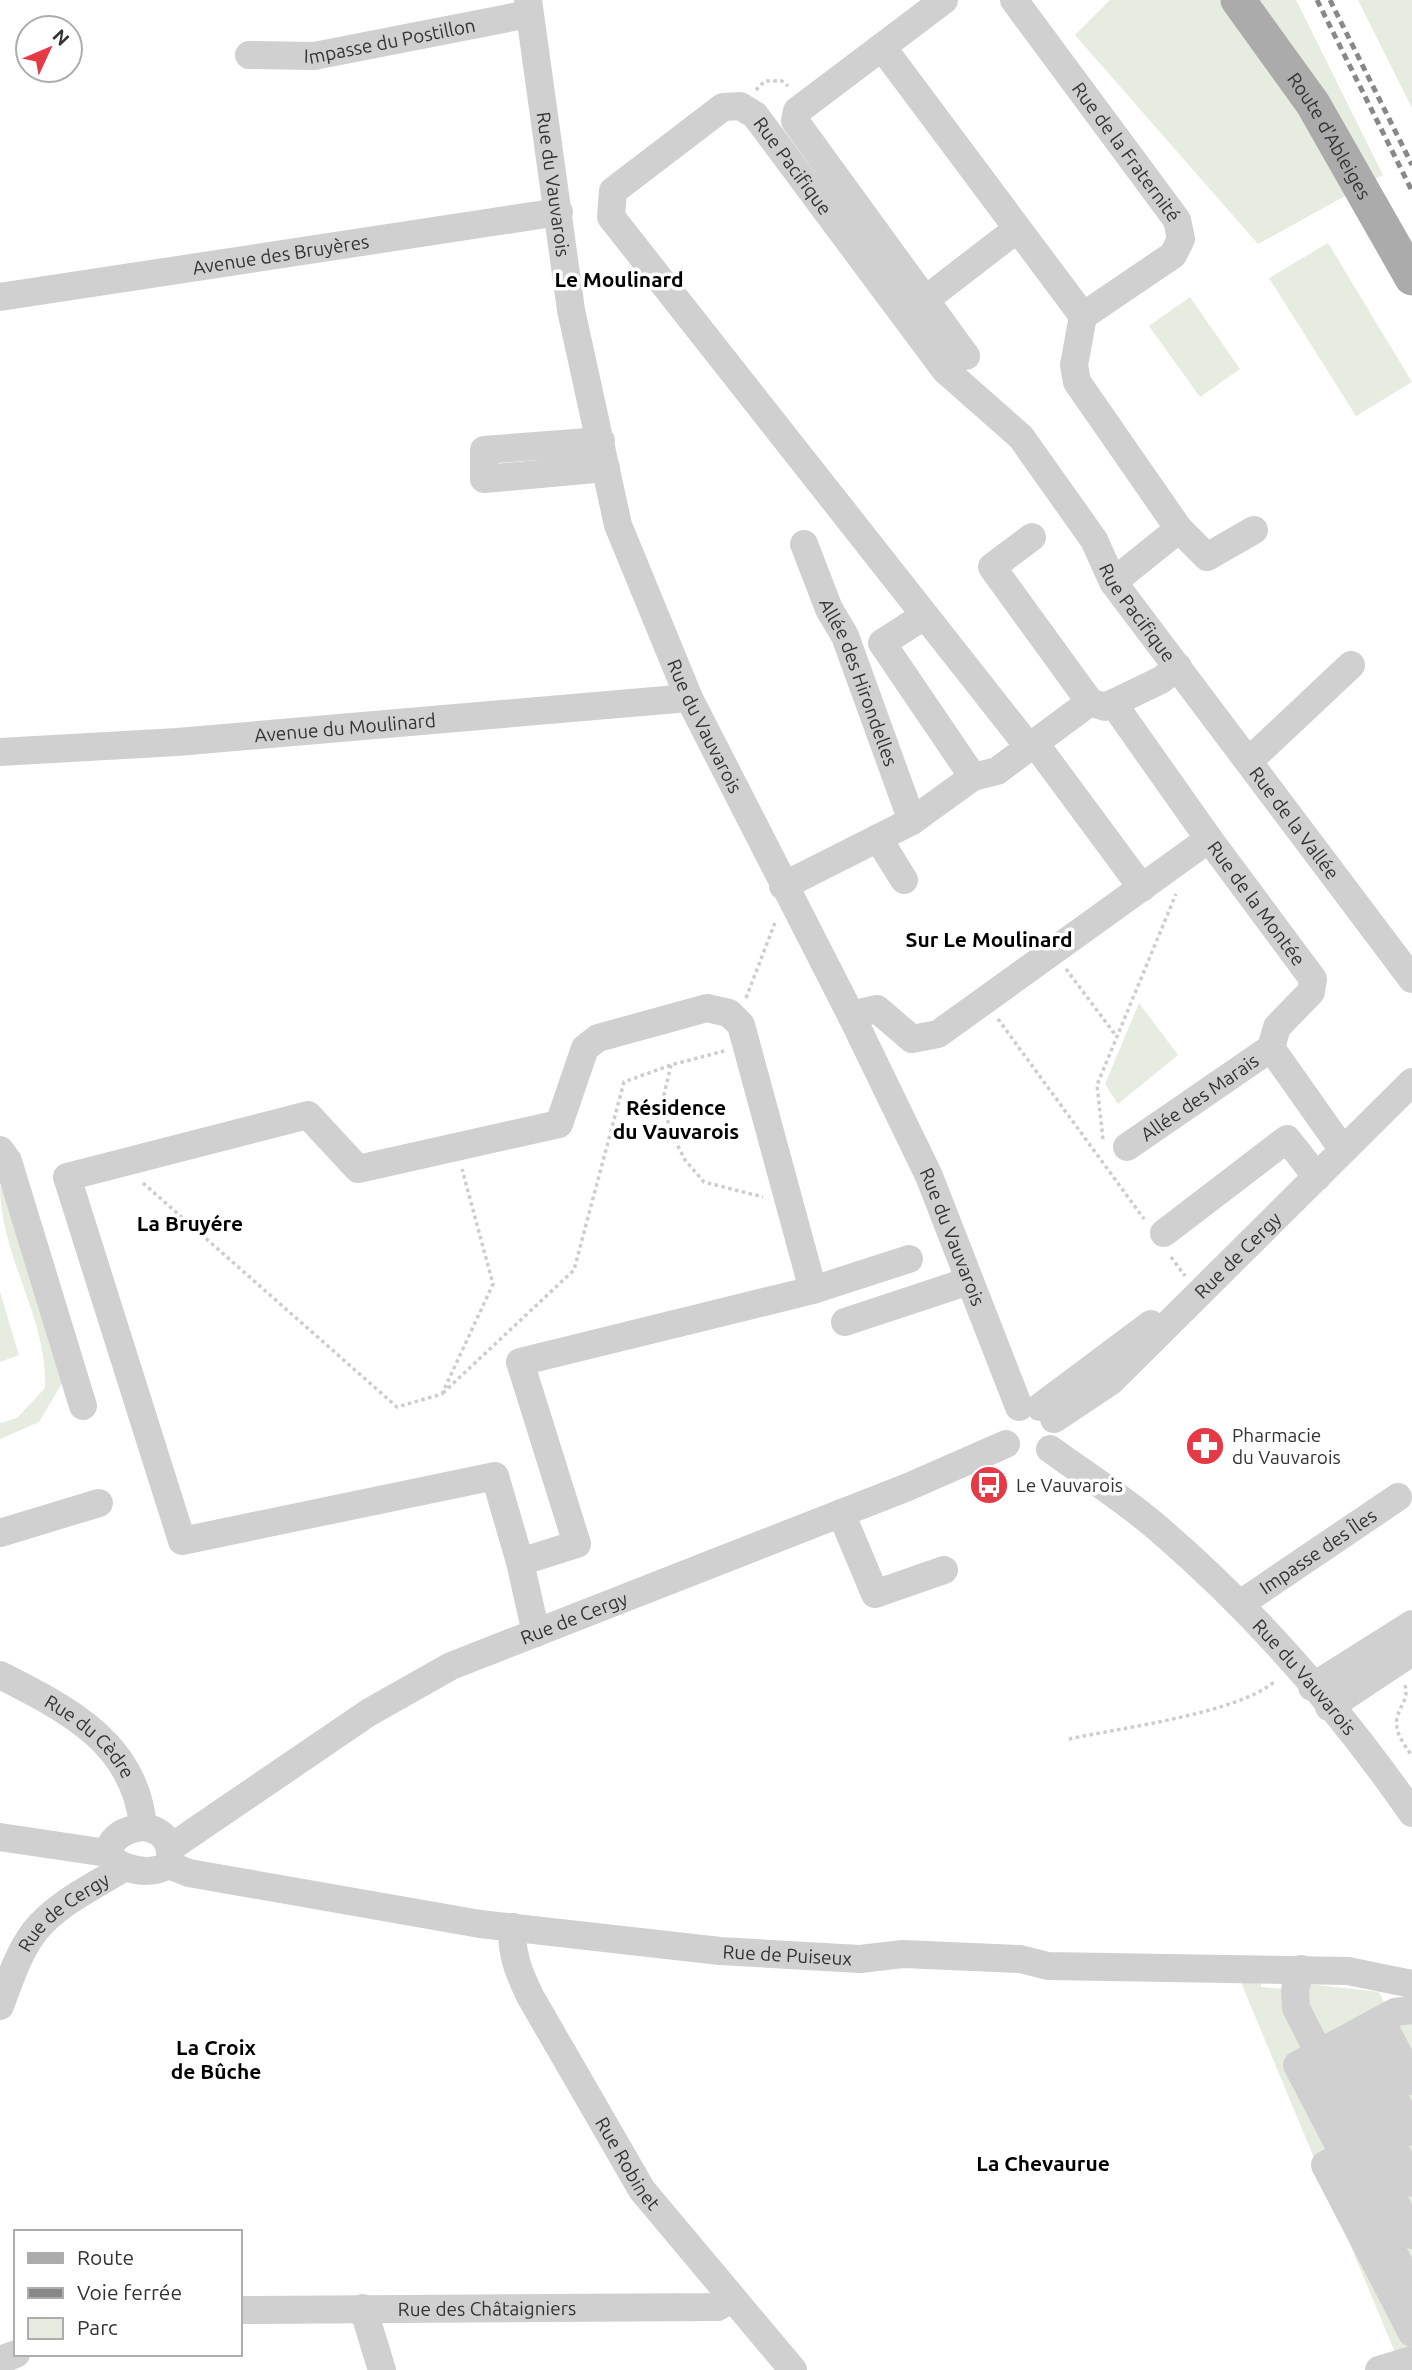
<svg xmlns="http://www.w3.org/2000/svg" width="1412" height="2370" font-family="Ubuntu,sans-serif">
<rect width="100%" height="100%" fill="#fff"/>
<!-- green -->
<path fill="#e6ecdf" d="M1110,0H1296L1383,175L1258,244L1075,35Z
M1358,0H1412V108Z
M1328,243L1412,382L1356,416L1269,278Z
M1190,297L1240,369L1200,397L1149,326Z
M1139,1003L1178,1055L1118,1104L1105,1084Z
M0,1186L10,1193L65,1378L39,1422L0,1439V1423L17,1418L45,1388C48,1318 0,1256 0,1186Z
M0,1292L19,1355L0,1362Z
M1240,1980L1261,1982V1987L1304,1991L1308,1984L1379,1992L1388,2010L1412,1998V2350L1396,2355Z"/>
<g fill="none" stroke-linecap="round" stroke-linejoin="round">
<!-- path -->
<path stroke="#cdcdcd" stroke-width="3.5" stroke-dasharray="3.5 3.5" stroke-linecap="butt" d="M756,90L765,81H782L788,86
M1066,969L1117,1037
M746,998L776,920
M998,1019L1144,1219
M671,1065L664,1095L669,1128L685,1160L704,1182L763,1197
M1103,1139L1097,1085L1176,894
M143,1183L397,1407L442,1394L493,1284L462,1169
M1171,1257L1185,1276
M443,1393L574,1270L624,1082L671,1065L724,1051
M1405,1685C1409,1699 1400,1705 1397,1718C1394,1733 1405,1745 1412,1756
M1069,1739C1119,1728 1242,1713 1276,1680"/>
<!-- minor -->
<g stroke="#d0d0d0" stroke-width="28">
<path id="s1" d="M528,0L571,310L618,525L689,698L851,1015L929,1176L1019,1407"/>
<path d="M944,0L797,111L795,121L966,356"/>
<path id="s2" d="M1014,0L1177,220L1181,239L1173,255L1083,316L1074,365L1077,382L1179,529L1113,582"/>
<path d="M882,47L1083,316"/>
<path id="s3" d="M249,55L314,56L529,14"/>
<path id="s4" d="M0,297L559,212"/>
<path d="M925,300L1017,229"/>
<path d="M601,441L484,450V479L606,468"/>
<path d="M1179,529L1207,557L1254,530"/>
<path d="M1032,537L992,567L1090,702"/>
<path id="s5" d="M804,544L829,609L845,636L912,821"/>
<path d="M924,616L882,643L973,777"/>
<path d="M1113,703L1209,839"/>
<path d="M1034,742L1142,888"/>
<path id="s6" d="M1028,746L611,217L613,191L723,107L740,106L755,115L945,370L1021,437L1094,540L1113,582L1412,979"/>
<path id="s7" d="M0,752L177,742L689,698"/>
<path d="M1250,760L1351,665"/>
<path d="M878,838L904,880"/>
<path d="M783,886L912,821L973,777L997,771L1090,702L1105,707L1161,680L1178,667"/>
<path id="s8" d="M851,1015L877,1009L912,1039L938,1034L1209,839L1313,979L1311,992L1277,1027L1271,1048L1343,1150"/>
<path id="s9" d="M1127,1147L1271,1048"/>
<path d="M0,1150L8,1161L83,1406"/>
<path d="M1164,1233L1287,1139L1317,1177"/>
<path d="M845,1322L969,1281"/>
<path d="M1040,1407L1151,1324"/>
<path id="s10" d="M1054,1419L1111,1381L1412,1082"/>
<path id="s11" d="M1050,1449C1087,1476 1127,1501 1161,1531C1255,1612 1341,1711 1412,1813"/>
<path d="M841,1513L875,1594L944,1570"/>
<path d="M0,1533L99,1503"/>
<path d="M520,1562L495,1476L182,1541L67,1177L308,1115L358,1169L559,1124L585,1048L598,1038L707,1008L729,1013L741,1025L813,1290"/>
<path id="s12" d="M1240,1604L1398,1497"/>
<path d="M536,1633L520,1562L577,1544L520,1362L813,1290L909,1259"/>
<path id="s13" d="M0,1675C67,1709 136,1743 143,1827"/>
<path d="M1312,1687L1412,1624"/>
<path d="M1329,1707L1412,1652"/>
<path d="M143,1827C164,1830 174,1844 169,1865C150,1876 120,1871 107,1853C113,1835 125,1830 143,1827Z"/>
<path d="M0,1837L107,1853"/>
<path id="s14" d="M170,1848L368,1713L451,1666L908,1487L1006,1444"/>
<path id="s15" d="M169,1865L189,1873L480,1924L720,1951L860,1959L903,1954L1020,1959L1048,1966L1348,1971L1412,1984"/>
<path id="s16" d="M513,1927C510,1952 519,1973 530,1996L642,2190L793,2370"/>
<path d="M1301,1969L1295,1990L1296,2008L1412,2235"/>
<path id="s17" d="M0,2006C10,1980 18,1953 35,1931C57,1903 95,1886 125,1867"/>
<path d="M1412,2010L1395,2012L1297,2065L1344,2155L1325,2165L1412,2333"/>
<path d="M1381,2020L1412,2081"/>
<path d="M1361,2031L1412,2132"/>
<path d="M1341,2042L1412,2183"/>
<path d="M1412,2120L1344,2155L1412,2289"/>
<path d="M363,2308L382,2370"/>
<path id="s18" d="M240,2310L718,2307L732,2298"/>
<path d="M0,2360L16,2354"/>
<path d="M1379,2370L1412,2360"/>
</g>
<!-- major -->
<path stroke="#ababab" stroke-width="35" id="s19" d="M1238,0L1313,104L1412,278"/>
<!-- rail -->
<path stroke="#888" stroke-width="5" stroke-dasharray="7 5" stroke-linecap="butt" d="M1317,0L1412,191
M1330,0L1412,165"/>
</g>
<!-- icons -->
<defs>
<g id="pharmacy-disc" transform="scale(2.0125)"><circle r="9.5" fill="#e63946" stroke="#fff"/><path d="M-2-6h4v4h4v4h-4v4h-4v-4h-4v-4h4Z" fill="#fff"/></g>
<g id="bus-disc" transform="scale(2.0125)"><circle r="9.5" fill="#e63946" stroke="#fff"/><path d="M-5-6H5V4H4V6H2V4H-2V6H-4V4H-5ZM-3.5-4V0h7V-4ZM-3.5 1.2v1.5H-2V1.2ZM2 1.2v1.5H3.5V1.2Z" fill="#fff"/></g>
</defs>
<g fill-rule="evenodd">
<use href="#pharmacy-disc" x="1205" y="1446"/>
<use href="#bus-disc" x="989" y="1485"/>
</g>
<g text-anchor="middle" stroke-width="7" stroke-linejoin="round" paint-order="stroke">
<!-- street labels -->
<g font-size="19" fill="#333" stroke="#fff">
<text dy="7" stroke="none"><textPath href="#s3" startOffset="142">Impasse du Postillon</textPath></text>
<text dy="7" stroke="none"><textPath href="#s19" startOffset="164">Route d'Ableiges</textPath></text>
<text dy="7" stroke="none"><textPath href="#s2" startOffset="189">Rue de la Fraternité</textPath></text>
<text dy="7" stroke="none"><textPath href="#s6" startOffset="936">Rue Pacifique</textPath></text>
<text dy="7" stroke="none"><textPath href="#s1" startOffset="186">Rue du Vauvarois</textPath></text>
<text dy="7" stroke="none"><textPath href="#s4" startOffset="284">Avenue des Bruyères</textPath></text>
<text dy="7" stroke="none"><textPath href="#s6" startOffset="1503">Rue Pacifique</textPath></text>
<text dy="7" stroke="none"><textPath href="#s5" startOffset="149">Allée des Hirondelles</textPath></text>
<text dy="7" stroke="none"><textPath href="#s1" startOffset="752">Rue du Vauvarois</textPath></text>
<text dy="7" stroke="none"><textPath href="#s7" startOffset="346">Avenue du Moulinard</textPath></text>
<text dy="7" stroke="none"><textPath href="#s6" startOffset="1766">Rue de la Vallée</textPath></text>
<text dy="7" stroke="none"><textPath href="#s8" startOffset="513">Rue de la Montée</textPath></text>
<text dy="7" stroke="none"><textPath href="#s9" startOffset="88">Allée des Marais</textPath></text>
<text dy="7" stroke="none"><textPath href="#s1" startOffset="1320">Rue du Vauvarois</textPath></text>
<text dy="7" stroke="none"><textPath href="#s10" startOffset="247">Rue de Cergy</textPath></text>
<text dy="7" stroke="none"><textPath href="#s12" startOffset="94">Impasse des Îles</textPath></text>
<text dy="7" stroke="none"><textPath href="#s14" startOffset="467">Rue de Cergy</textPath></text>
<text dy="7" stroke="none"><textPath href="#s11" startOffset="343">Rue du Vauvarois</textPath></text>
<text dy="7" stroke="none"><textPath href="#s13" startOffset="110">Rue du Cèdre</textPath></text>
<text dy="7" stroke="none"><textPath href="#s17" startOffset="117">Rue de Cergy</textPath></text>
<text dy="7" stroke="none"><textPath href="#s15" startOffset="626">Rue de Puiseux</textPath></text>
<text dy="7" stroke="none"><textPath href="#s16" startOffset="266">Rue Robinet</textPath></text>
<text dy="7" stroke="none"><textPath href="#s18" startOffset="247">Rue des Châtaigniers</textPath></text>
</g>
<!-- poi labels -->
<g font-size="19" fill="#333" stroke="#fff" text-anchor="start">
<text x="1232" y="1442">Pharmacie<tspan x="1232" dy="22">du Vauvarois</tspan></text>
<text x="1016" y="1492">Le Vauvarois</text>
</g>
<!-- neighbourhood labels -->
<g font-size="21" font-weight="bold" fill="#000" stroke="#fff">
<text x="619" y="287">Le Moulinard</text>
<text x="989" y="947">Sur Le Moulinard</text>
<text x="676" y="1115">Résidence<tspan x="676" dy="24">du Vauvarois</tspan></text>
<text x="190" y="1231">La Bruyére</text>
<text x="216" y="2055">La Croix<tspan x="216" dy="24">de Bûche</tspan></text>
<text x="1043" y="2171">La Chevaurue</text>
</g>
</g>
<!-- legend -->
<rect x="14" y="2230" width="228" height="126" fill="#ffffff" stroke="#adadad" stroke-width="2"/>
<rect x="28" y="2253" width="35" height="10" fill="#ababab" stroke="#adadad" stroke-width="2"/>
<text x="77" y="2265" font-size="21" fill="#333333">Route</text>
<rect x="28" y="2288" width="35" height="10" fill="#888888" stroke="#adadad" stroke-width="2"/>
<text x="77" y="2300" font-size="21" fill="#333333">Voie ferrée</text>
<rect x="28" y="2318" width="35" height="21" fill="#e6ecdf" stroke="#adadad" stroke-width="2"/>
<text x="77" y="2335" font-size="21" fill="#333333">Parc</text>
<!-- north arrow -->
<g transform="translate(49 49) rotate(46)"><circle r="33" fill="#ffffff" stroke="#adadad" stroke-width="2"/>
<path d="M0-5L12 26L0 18L-12 26Z" fill="#e63946"/>
<text y="-10" font-size="19" font-weight="bold" text-anchor="middle" fill="#333333">N</text>
</g>
</svg>
